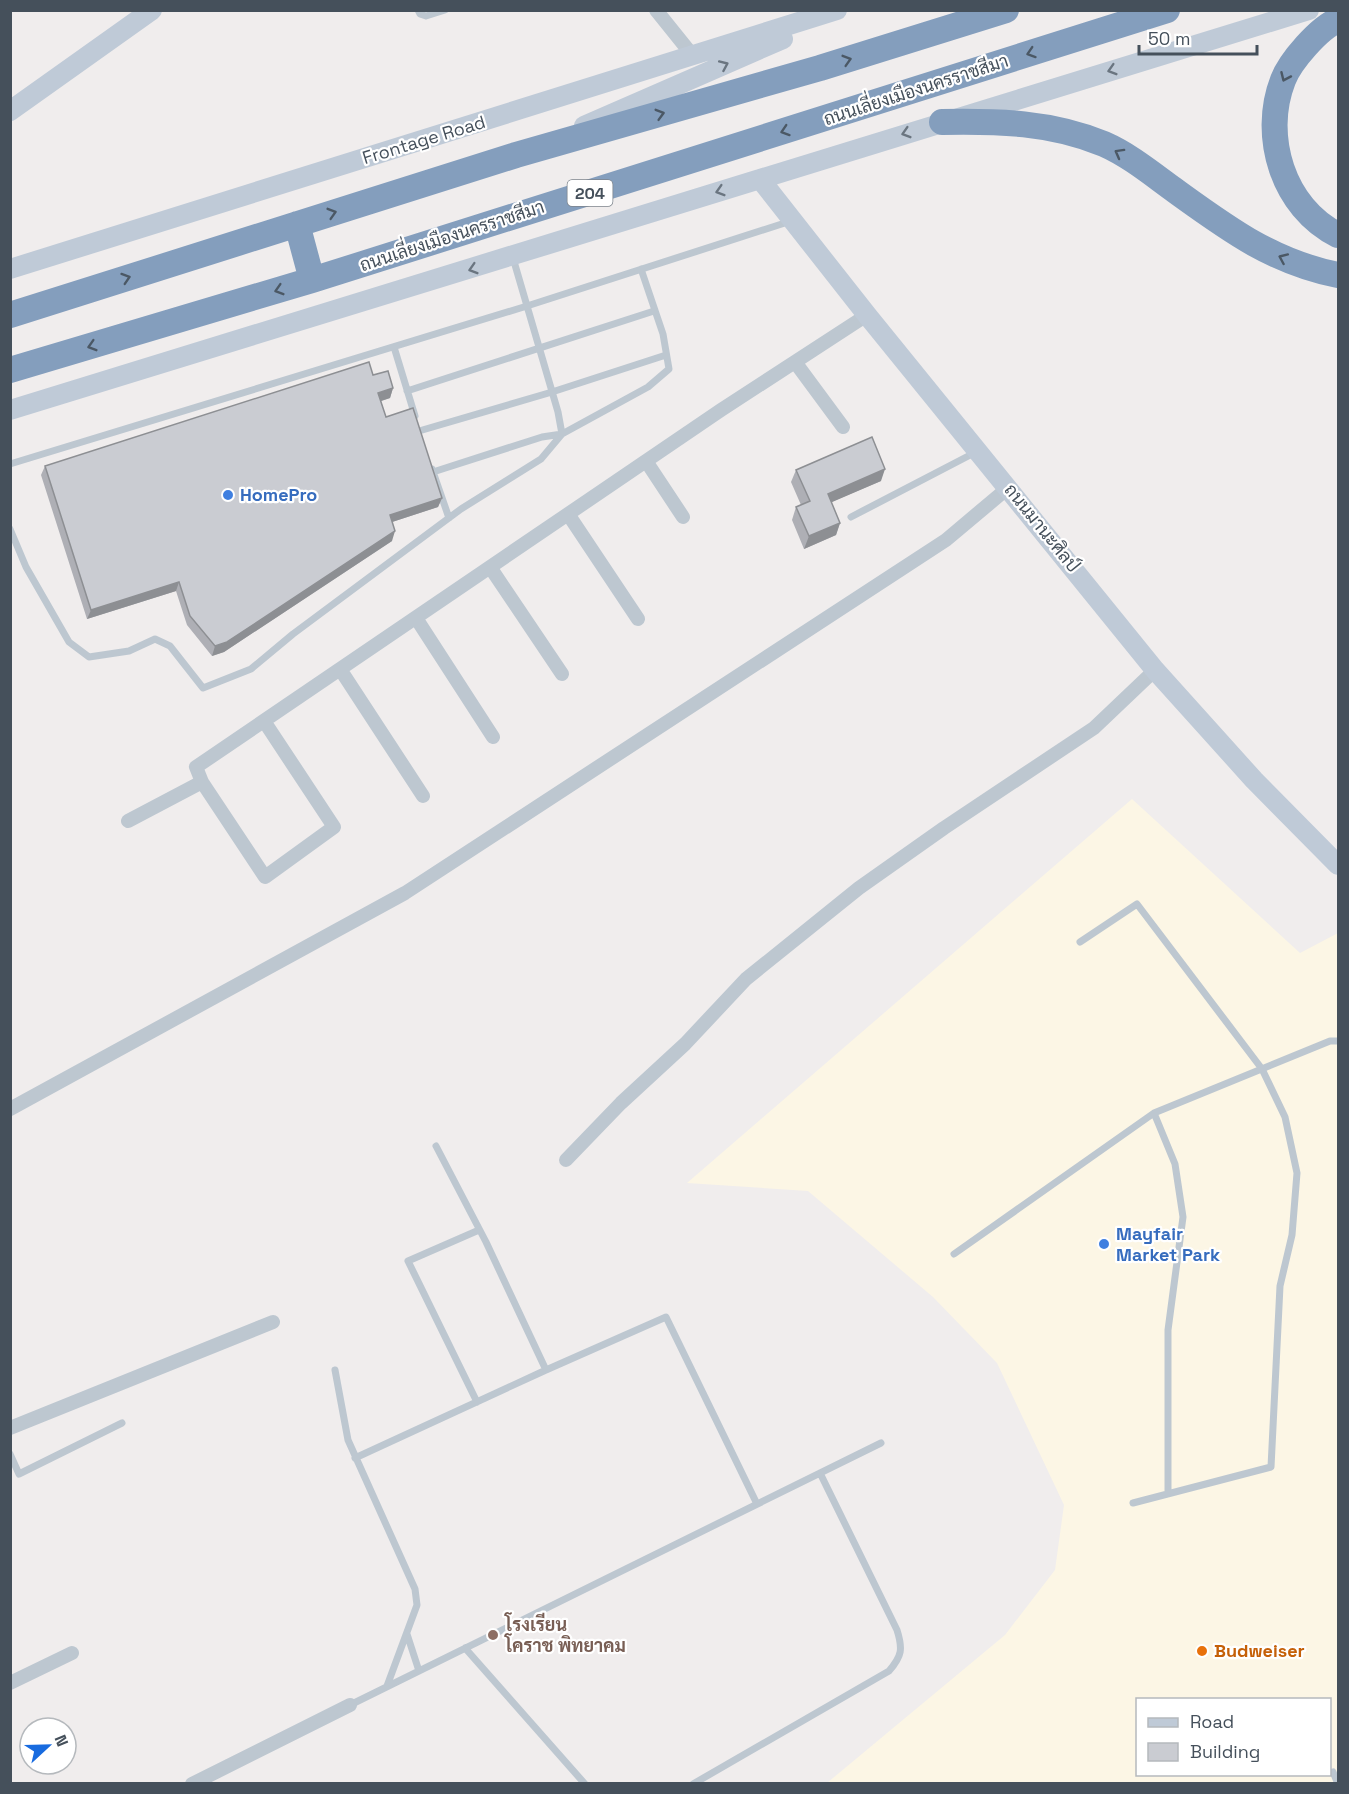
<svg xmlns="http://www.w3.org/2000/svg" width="1349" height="1794" font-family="'Space Grotesk',Sarabun,sans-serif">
<rect width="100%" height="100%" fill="#f0eded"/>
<!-- commercial -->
<path fill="#fcf6e5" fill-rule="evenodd" d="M1132,799L1300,953L1338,933V1783H827L1005,1635L1055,1570L1064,1505L997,1363L933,1297L808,1191L687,1183ZM1138,1700H1330V1774H1138Z"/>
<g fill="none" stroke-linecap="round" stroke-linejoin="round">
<!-- lane -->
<path stroke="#bdc7d0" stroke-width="7" d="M418,10L420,14L426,16L445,10
M394,347L415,416
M407,391L654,311
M419,431L552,392L666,355
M10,464L527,306L791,221
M432,469L449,518
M433,472L542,437L562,434L648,387L669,369L663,334L641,269
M851,517L976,452
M10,529L26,567L69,642L89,657L129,651L155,639L170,646L203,688L251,669L293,634L461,509L541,459L562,434L558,412L513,258
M1080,942L1137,904L1262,1069L1285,1117L1297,1173L1292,1235L1280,1286L1271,1467L1133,1503
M1154,1113L1175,1164L1183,1217L1168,1330V1494
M436,1146L486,1242L546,1370
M954,1254L1154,1113L1330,1041H1338
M335,1370L348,1440L415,1589L417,1605L387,1686
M477,1402L408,1261L479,1230
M10,1454L19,1474L122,1423
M355,1458L546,1370L666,1317L757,1504
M407,1634L419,1671
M465,1648L585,1784
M350,1705L881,1443
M1333,1772L1338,1784
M693,1784L889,1671C902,1656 903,1649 897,1630L820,1473"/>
<!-- street -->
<path stroke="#bdc7d0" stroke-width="14" d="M656,10L693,56
M795,362L843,427
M646,461L683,517
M568,514L638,619
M490,567L562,674
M416,618L493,737
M340,669L423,796
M202,782L265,877L334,827L264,721
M128,821L202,782L196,767L721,410L867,315
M10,1109L405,893L946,540L1009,487
M566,1160L621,1103L685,1044L746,979L859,888L944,828L1094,728L1155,670
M10,1428L273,1322
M10,1683L72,1653
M192,1784L350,1705"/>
<!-- secondary -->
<path stroke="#bfcad7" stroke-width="20" d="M10,111L152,10
M584,126L783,39
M760,179L867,315L1155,670L1254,780L1338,865
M10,269L837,10
M10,410C444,279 876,142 1309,10"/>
<!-- highway -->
<path stroke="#849ebd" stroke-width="26" d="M1338,20C1326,25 1315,36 1306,46C1297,56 1288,67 1283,80C1261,136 1283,208 1338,235
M942,122C998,121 1051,122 1104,144C1129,155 1151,173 1173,189C1227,228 1272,262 1338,275
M297,224L312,280
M10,315L516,155L820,68L1006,10
M10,370L312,280L1167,10"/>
</g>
<!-- wall -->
<path fill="#aeafb5" d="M373,375L393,388L390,398L381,401L386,417L442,498L438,507L392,522V541L224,652L212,656L187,625L176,591L87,619L41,475L45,466Z
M796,470L881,481L831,502L840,523L836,535L804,549L792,520L796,507L801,505L791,482Z"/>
<!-- shaded-wall -->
<path fill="#8d8f93" d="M393,388L390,398L375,403L378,393Z
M885,469L881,481L823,506L828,494Z
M442,498L438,507L386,524L390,515Z
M840,523L836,535L804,549L809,536Z
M395,531L392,541L224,652L212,656L215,646Z
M179,582L176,591L87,619L91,610Z"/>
<!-- building -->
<path fill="#caccd2" stroke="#8d8f93" stroke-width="1.5" d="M369,362L373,375L388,371L393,388L378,393L386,417L413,408L442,498L390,515L395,531L227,642L215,646L190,616L179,582L91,610L45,466Z
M872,437L885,469L828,494L840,523L809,536L796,507L810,501L796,470Z"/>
<!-- one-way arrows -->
<defs><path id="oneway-chevron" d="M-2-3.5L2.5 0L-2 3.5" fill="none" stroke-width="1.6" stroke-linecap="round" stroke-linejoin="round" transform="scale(1.5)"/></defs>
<g stroke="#4b5865">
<use href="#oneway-chevron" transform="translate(1031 53) rotate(162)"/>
<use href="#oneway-chevron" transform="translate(847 60) rotate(-17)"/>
<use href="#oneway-chevron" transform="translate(1285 77) rotate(114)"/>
<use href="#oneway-chevron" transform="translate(660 114) rotate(-16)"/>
<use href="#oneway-chevron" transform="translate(785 131) rotate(162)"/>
<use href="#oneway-chevron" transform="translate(1119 153) rotate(-151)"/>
<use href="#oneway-chevron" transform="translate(332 213) rotate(-17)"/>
<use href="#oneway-chevron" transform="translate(1283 258) rotate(-156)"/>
<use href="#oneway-chevron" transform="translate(126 278) rotate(-18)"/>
<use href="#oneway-chevron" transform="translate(279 290) rotate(163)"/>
<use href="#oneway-chevron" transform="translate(92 346) rotate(163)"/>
</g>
<g stroke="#6a7580">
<use href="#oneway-chevron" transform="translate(724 65) rotate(-24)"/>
<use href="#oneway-chevron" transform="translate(1112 70) rotate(163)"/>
<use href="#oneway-chevron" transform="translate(906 133) rotate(163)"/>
<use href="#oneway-chevron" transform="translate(720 191) rotate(163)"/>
<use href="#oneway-chevron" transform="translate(473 269) rotate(163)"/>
</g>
<!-- markers -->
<g fill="#3f7fe0" stroke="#fff" stroke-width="2">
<circle cx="228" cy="495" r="6"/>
<circle cx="1104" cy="1244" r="6"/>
</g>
<circle fill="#8d6e63" stroke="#fff" stroke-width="2" cx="493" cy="1635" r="6"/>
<circle fill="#e8710a" stroke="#fff" stroke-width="2" cx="1202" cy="1651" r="6"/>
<g text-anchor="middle" stroke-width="4.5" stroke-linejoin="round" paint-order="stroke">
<!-- shield labels -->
<rect fill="#fff" stroke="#7d848c" stroke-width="1.5" x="567.5" y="180" width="45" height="26" rx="4.5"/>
<g font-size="16" font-weight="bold" fill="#45505b">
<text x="590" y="199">204</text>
</g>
<!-- street labels -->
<g font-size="18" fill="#45505b" stroke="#fff">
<text transform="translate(916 90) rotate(-18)" y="6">ถนนเลี่ยงเมืองนครราชสีมา</text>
<text transform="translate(424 140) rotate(-17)" y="6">Frontage Road</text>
<text transform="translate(452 236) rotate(-18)" y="6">ถนนเลี่ยงเมืองนครราชสีมา</text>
<text transform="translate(1042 528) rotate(51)" y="6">ถนนมานะศิลป์</text>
</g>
<!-- shop labels -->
<g font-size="18" font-weight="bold" fill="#366cbe" stroke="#fff" text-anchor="start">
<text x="240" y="501">HomePro</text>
<text x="1116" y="1240">Mayfair<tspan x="1116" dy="21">Market Park</tspan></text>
</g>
<!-- education labels -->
<g font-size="18" font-weight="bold" fill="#785e54" stroke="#fff" text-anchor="start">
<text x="505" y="1631">โรงเรียน<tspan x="505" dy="21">โคราช พิทยาคม</tspan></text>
</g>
<!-- food labels -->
<g font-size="18" font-weight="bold" fill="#c56008" stroke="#fff" text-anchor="start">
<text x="1214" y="1657">Budweiser</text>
</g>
</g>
<!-- border -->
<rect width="1349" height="1794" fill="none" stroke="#45505b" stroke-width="24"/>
<!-- legend -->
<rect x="1136" y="1698" width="195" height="78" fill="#ffffff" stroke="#b5b9bd" stroke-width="1.5"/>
<rect x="1148" y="1718" width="30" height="9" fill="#bfcad7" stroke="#b5b9bd" stroke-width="1.5"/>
<text x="1190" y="1728" font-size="18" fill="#45505b">Road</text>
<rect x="1148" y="1743" width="30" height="18" fill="#caccd2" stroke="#b5b9bd" stroke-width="1.5"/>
<text x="1190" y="1758" font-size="18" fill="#45505b">Building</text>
<!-- north arrow -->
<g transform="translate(48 1746) rotate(68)"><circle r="28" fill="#ffffff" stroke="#b5b9bd" stroke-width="1.5"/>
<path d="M0-4.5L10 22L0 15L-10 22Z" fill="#186bdf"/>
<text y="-9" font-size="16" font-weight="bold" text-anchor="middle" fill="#45505b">N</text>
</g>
<!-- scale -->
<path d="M1139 45v9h118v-9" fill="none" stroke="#45505b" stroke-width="3"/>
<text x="1148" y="45" font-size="18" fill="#45505b" stroke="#ffffff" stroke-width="4.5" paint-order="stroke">50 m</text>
</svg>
